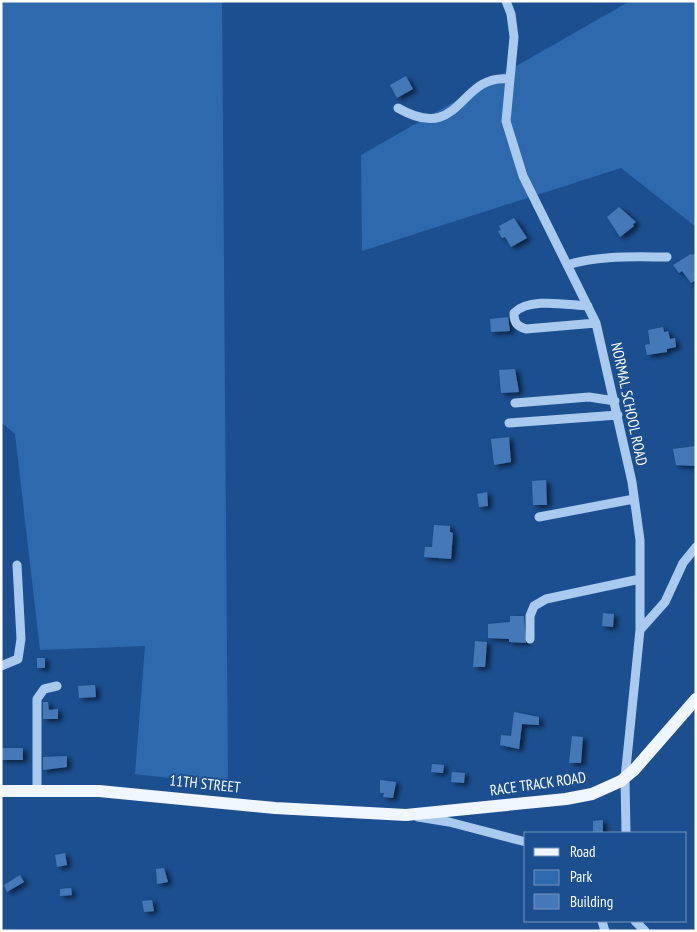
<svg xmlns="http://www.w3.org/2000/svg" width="697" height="932" font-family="'PT Sans Narrow',sans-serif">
<defs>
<filter id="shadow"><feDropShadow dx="4" dy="2.5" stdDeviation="2.5" flood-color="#0009"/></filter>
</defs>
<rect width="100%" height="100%" fill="#1b4f8f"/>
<!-- green -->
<path fill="#2e69ad" d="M1,1H222L228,785L135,774L145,646L40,650L15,434L1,422Z
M630,1H696V227L621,168L362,251L361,155Z"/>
<!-- building -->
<path fill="#4478b7" filter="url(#shadow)" d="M406,76L413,89L397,98L390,85Z
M619,207L636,222L633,224L634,226L620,237L607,217Z
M514,218L527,238L511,247L505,237L502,238L498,231L501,230L499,226Z
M696,253V280L691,283L682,271L679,273L673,265L691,254L692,255Z
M508,317L510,331L491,332L490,319Z
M663,327L664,332L668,331L670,339L675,338L676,347L667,349V352L647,355L645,345L650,344L648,330Z
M515,369L519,392L501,393L499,370Z
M509,437L511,462L494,465L491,439Z
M696,446V466L676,465L673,449Z
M546,480L547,505H533L532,481Z
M487,492L488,506L479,507L477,494Z
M434,525L450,526V532L453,533L451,559L424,557L425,547H432Z
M603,613L614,614L613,627L602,626Z
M510,616H524L526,643L509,642V639L488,638V624L510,622Z
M475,641L487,642L485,667H473Z
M37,658H45V668H37Z
M95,685L96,697L79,698L78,686Z
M43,702H48L49,710L58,709V719H43Z
M514,712L539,717V725L522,724L519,749L500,745L501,735L511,736Z
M572,736L583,737L581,763H569Z
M1,748H23V760H1Z
M67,756V767L43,770V757Z
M432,764L444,765L443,773L431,772Z
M452,772L465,773L464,783L451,782Z
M380,780L396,782L393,798L383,797L384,793H380Z
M603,820V833H593V821Z
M65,853L67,865L57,867L55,855Z
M164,868L168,882L157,884L156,869Z
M20,875L24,882L7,892L4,885Z
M71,888L72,895L60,896V889Z
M152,900L154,911L144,912L142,901Z"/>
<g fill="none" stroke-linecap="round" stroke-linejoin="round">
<!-- minor -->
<path stroke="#a9c9ee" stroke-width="9" d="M506,1L511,14L514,37L506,121L523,176L596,323L632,482L640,540V630L625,778L626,833
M398,108C462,145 458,73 509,79
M567,265C599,255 633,257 667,257
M588,306C567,305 529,297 514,313C514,323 517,326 526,329L596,323
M515,403L589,397L615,401
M509,423L618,415
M539,517L634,499
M640,630L665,602L683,563L696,547
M530,639V616L534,606L546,599L640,579
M1,666L18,659L21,639L17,565
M37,790V699L44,689L57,686
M418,817L449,822L526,842
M602,921L605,931
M635,921L645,931"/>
<!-- major -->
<path stroke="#f0f6ff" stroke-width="12" d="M1,791H99L275,808L406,815L566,799L592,794L621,781L634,770L696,699"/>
</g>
<g text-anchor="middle" stroke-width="4" stroke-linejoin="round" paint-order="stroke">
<!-- street labels -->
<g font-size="15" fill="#fff" stroke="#1b4f8f">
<text transform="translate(629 404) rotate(78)" y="5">NORMAL SCHOOL ROAD</text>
<text transform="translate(205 784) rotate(6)" y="5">11TH STREET</text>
<text transform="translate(538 784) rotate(-8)" y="5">RACE TRACK ROAD</text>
</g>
</g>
<!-- border -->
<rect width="697" height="932" fill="none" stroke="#ffffff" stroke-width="5"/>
<!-- legend -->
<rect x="524" y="832" width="162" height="90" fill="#1b4f8f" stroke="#7695bc"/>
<rect x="534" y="848" width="25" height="8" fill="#f0f6ff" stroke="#7695bc"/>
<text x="570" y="857" font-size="15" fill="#ffffff">Road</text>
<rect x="534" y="870" width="25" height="15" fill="#2e69ad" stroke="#7695bc"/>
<text x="570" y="882" font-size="15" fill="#ffffff">Park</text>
<rect x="534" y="894" width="25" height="15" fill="#4478b7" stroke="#7695bc"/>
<text x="570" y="907" font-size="15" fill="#ffffff">Building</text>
</svg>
